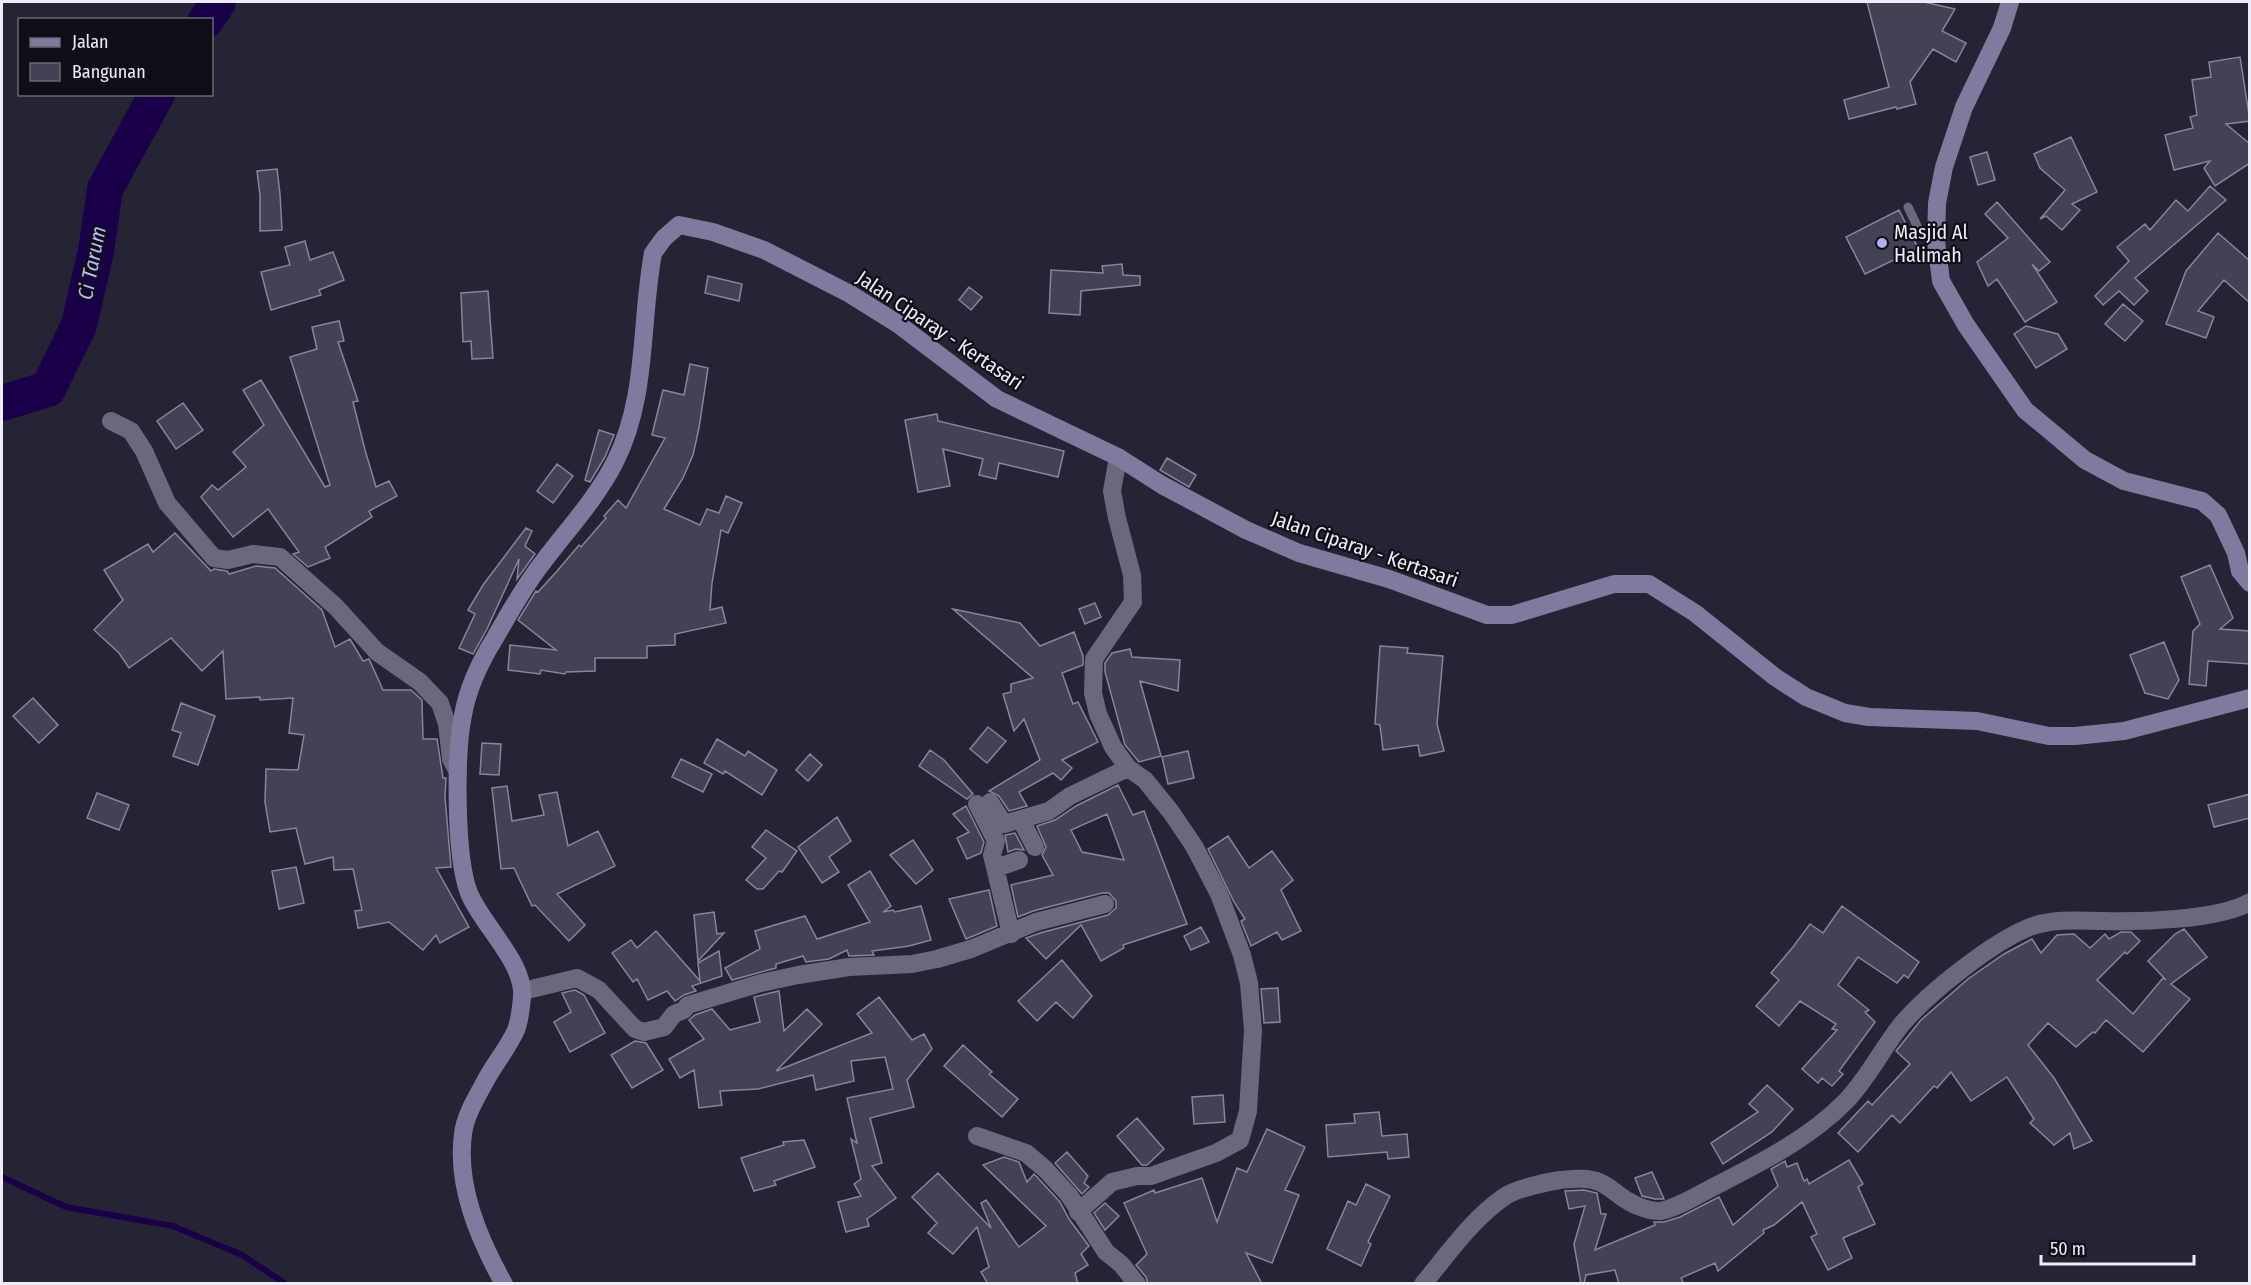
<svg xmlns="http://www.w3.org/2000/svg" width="2251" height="1285" font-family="'Fira Sans Condensed',sans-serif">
<rect width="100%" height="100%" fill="#252435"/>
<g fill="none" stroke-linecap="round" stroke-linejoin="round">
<!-- stream -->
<path stroke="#190048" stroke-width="6" d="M2,1177L66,1207L173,1226L242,1255L286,1284"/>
<!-- river -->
<path stroke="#190048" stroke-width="36" d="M206,20L218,2
M2,403L48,389L79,325L96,251L105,189L157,94"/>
</g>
<!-- building -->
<path fill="#434254" stroke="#868599" stroke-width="1.5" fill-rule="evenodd" d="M1867,2H1924L1955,9L1942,31L1966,43L1956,62L1933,49L1910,82L1916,104L1897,109L1896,107L1849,119L1844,100L1889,87Z
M2240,57L2250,121L2226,124L2250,144V163L2215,186L2204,168L2210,161L2174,170L2165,135L2193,128L2190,117L2197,115L2192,80L2211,77L2209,62Z
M2071,137L2097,192L2072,204L2080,210L2062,230L2046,216L2040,219L2065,190L2040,168L2034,154Z
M1987,152L1995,180L1978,185L1970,157Z
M277,169L280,194L282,230L260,231V195L257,171Z
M2210,186L2226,200L2135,278L2148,291L2134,305L2119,291L2103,305L2095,296L2129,261L2117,247L2145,224L2150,230L2176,200L2188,211Z
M1997,202L2050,262L2039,271L2032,264L2057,302L2025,322L1997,279L1988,286L1977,262L2008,238L1985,214Z
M1899,210L1918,248L1865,274L1846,237Z
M2218,233L2250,261V303L2224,280L2198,311L2214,317L2206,338L2166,324L2186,271Z
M305,241L310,260L333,252L344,280L319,290L321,295L271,310L261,272L290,265L285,247Z
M1122,264L1123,275L1140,276V285L1081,291L1080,315L1049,313L1051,270L1103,273L1102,266Z
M708,276L742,284L739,301L705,293Z
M969,287L982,297L971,310L959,300Z
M488,291L493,358L472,359L471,341L463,342L461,293Z
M2123,304L2143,321L2125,341L2105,324Z
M339,321L344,341L338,342L358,401L353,402L365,450L376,487L389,481L397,496L369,511L372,517L325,547L330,558L308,567L293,554L299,552L268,509L233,537L201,497L212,485L218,490L246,467L233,452L264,425L243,390L261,380L325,487L330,485L290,357L317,349L312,327Z
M2026,326L2058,334L2067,349L2036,368L2014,334Z
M690,364L708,368L699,428L693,455L683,478L664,509L700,525L707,509L719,513L726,496L742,503L728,533L721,530L712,583L710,610L722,607L726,623L675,634V645L647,646V658H595V671L566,672L565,674L541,670L540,674L508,670L510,645L556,650L518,620L536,591L538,592L558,570L579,545L581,547L606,518L604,516L618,500L626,508L665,438L652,435L663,390L684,395Z
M183,403L203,430L176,449L157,421Z
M937,414L938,421L1064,451L1058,477L999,463L996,479L979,475L983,459L943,449L950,486L918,492L905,420Z
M599,430L614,435L605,457L590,482L585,480Z
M1167,458L1196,475L1189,487L1160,470Z
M557,464L573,476L553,503L537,491Z
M526,528L532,531L525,546L535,554L517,579L519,559L487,629L473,654L459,648L475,614L468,610L483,585Z
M175,533L211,571L214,569L227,571L229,574L256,566L275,568L322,610L335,647L350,639L363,661L369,659L383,690H411L422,700L423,739H437L443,778H446L445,797L451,867L436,868L469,927L440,943L436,935L423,950L389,922L358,928L355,911L362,910L353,869L334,870L333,857L305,864L296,828L270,832L265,802L266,769L298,770L304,735L289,733L293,698L260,700V697L226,699L223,651L202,671L171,638L129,668L119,653L94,630L123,600L104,570L148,544L153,552Z
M2210,565L2233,618L2220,629L2250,631V664L2208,661L2206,686L2189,684L2193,631L2200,624L2181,577Z
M1095,603L1101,617L1085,624L1079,609Z
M953,609L1020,623L1040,646L1074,632L1083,656V665L1062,673L1073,704L1078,702L1098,742L1062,760L1072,768L1061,780L1053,773L1019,792L1027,806L1009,811L999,796L989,791L1040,760L1024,719L1014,731L1003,694L1011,692V684L1033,678Z
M2164,642L2179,680L2168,699L2145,693L2130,655Z
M1380,646L1408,648L1407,653L1443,656L1437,724L1444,751L1420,756L1418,745L1383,750L1380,725L1375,724Z
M1130,649L1132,657L1180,660L1178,691L1140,681L1161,756L1139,762L1125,745L1105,672V663L1112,653Z
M33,698L58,725L39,743L13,716Z
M181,703L215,716L198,765L173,756L181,733L172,730Z
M988,727L1006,741L987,763L970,749Z
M717,739L745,756L748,751L777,770L762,795L725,771L723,774L704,763Z
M482,743L501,744L499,775L480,774Z
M930,750L944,760L973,794L967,799L919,766Z
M1188,751L1194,778L1168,784L1162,757Z
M810,754L822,765L808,781L796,770Z
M681,759L712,774L703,792L672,777Z
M1118,785L1133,815L1144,811L1187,924L1123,945L1124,948L1101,961L1081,925L1046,959L1026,938L1040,933L1108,915L1116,908V901L1109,893H1102L1033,911L1018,917L1011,885L1053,875L1042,855L1046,847L1037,826L1055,820L1076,806ZM1107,814L1124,860L1082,852L1071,830Z
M507,786L512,821L544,815L539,795L557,792L568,846L598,831L615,866L557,894L585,925L569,941L535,905L532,906L514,868L501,869L492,788Z
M97,793L129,805L119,830L87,818Z
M2250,794V818L2214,827L2208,805Z
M966,806L984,842L981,853L967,859L957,838L969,832L953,814Z
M837,817L851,841L829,857L839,872L822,883L798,847Z
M766,830L797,851L782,872L779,871L763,889H757L746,880L766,858L752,847Z
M1015,833L1024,850L1016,849L1008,852L1005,835Z
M1228,836L1249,868L1272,851L1293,880L1281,890L1301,931L1282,940L1277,932L1251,946L1241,921L1245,919L1234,902L1208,849Z
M913,840L933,870L916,884L890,855Z
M296,867L304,903L279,909L272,871Z
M870,871L891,906L883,912L893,910L895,912L921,906L931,940L909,946L872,951L874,955L849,956L847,950L829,959L806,962L803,956L776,964V968L732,980L725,968L760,949L755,931L805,916L817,939L870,922L848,885Z
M989,890L997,926L966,939L949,899Z
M1842,906L1919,962L1908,978L1904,975L1897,983L1858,957L1838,985L1869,1010L1865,1012L1875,1022L1839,1071L1843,1074L1832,1086L1822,1078L1818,1083L1802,1069L1837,1030L1832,1029L1836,1024L1800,1001L1779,1026L1756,1006L1779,980L1771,973L1793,947L1810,924L1823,933Z
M714,912L717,934L724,933L698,961L694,915Z
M1201,927L1209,942L1191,950L1184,936Z
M2184,929L2207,957L2171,984L2190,999L2143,1052L2106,1020L2095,1033L2093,1032L2076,1047L2048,1023L2028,1045L2054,1078L2092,1141L2074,1149L2070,1133L2054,1145L2030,1123L2034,1119L2007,1077L1971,1101L1951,1072L1937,1088L1934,1086L1900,1123L1892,1115L1858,1152L1838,1133L1868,1101L1872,1105L1910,1064L1896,1051L1921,1020L1968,979L2004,954L2032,939L2041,953L2057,935L2074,934L2090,948L2105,934L2109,939L2121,932H2131L2140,941L2127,954L2125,952L2097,980L2133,1014L2163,978L2166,980L2148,961L2175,934Z
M656,931L700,981L698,963L719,951L722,976L692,986L696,991L684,995L675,1001L667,991L648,1000L637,979L633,982L612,953L631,940L637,948Z
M1062,960L1092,996L1073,1018L1056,1002L1037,1021L1018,1001Z
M1278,988L1280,1022L1264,1023L1261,989Z
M575,990L584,995L605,1033L570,1052L554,1022L571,1012L562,993Z
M779,991L784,1031L807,1009L822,1024L776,1071L872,1033L857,1014L879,997L912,1040L924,1034L932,1049L907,1080L914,1107L870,1118L882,1163L872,1166L896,1198L867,1219L869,1226L846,1232L838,1202L861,1196L854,1184L861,1179L851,1139L857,1143L847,1098L893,1089L885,1057L851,1061L854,1081L816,1090L813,1075L758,1089L720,1091L722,1105L699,1108L694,1070L680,1078L669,1059L704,1039L689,1020L695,1015L712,1009L730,1030L760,1022L754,997Z
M635,1041L646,1043L663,1070L632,1088L611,1055Z
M963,1045L992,1072L989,1074L1018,1099L1002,1117L944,1066Z
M1767,1085L1793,1109L1772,1132L1723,1164L1711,1143L1758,1112L1749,1104Z
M1223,1095L1225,1122L1194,1124L1192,1097Z
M1379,1112L1382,1136L1407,1134L1409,1157L1388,1159L1387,1152L1328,1157L1326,1125L1355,1123L1354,1114Z
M1137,1118L1164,1149L1147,1165H1142L1117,1136Z
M1267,1129L1305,1147L1285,1190L1299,1195L1272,1263L1246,1253L1262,1284H1148L1146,1277L1136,1265L1147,1254L1124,1203L1154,1190L1155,1193L1202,1178L1217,1222L1237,1168L1247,1172Z
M804,1140L815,1167L774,1181L776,1185L754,1191L741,1158L784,1145L783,1142Z
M1067,1152L1088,1176L1084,1183L1089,1187L1082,1194L1055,1163Z
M1004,1157L1019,1162L1027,1182L1034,1174L1037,1177L1060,1202L1069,1219L1089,1246L1081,1254L1088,1265L1075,1273L1078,1284H988L981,1272L989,1267L977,1227L953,1254L928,1233L937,1223L912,1197L938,1173L991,1228L981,1203L986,1200L1019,1247L1046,1226L983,1165Z
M1849,1160L1863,1184L1858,1187L1875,1224L1843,1238L1852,1258L1828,1270L1811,1237L1817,1234L1802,1202L1774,1225L1763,1230L1764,1233L1718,1271L1715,1263L1681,1278L1684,1284H1619L1615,1270L1586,1275L1584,1284H1581L1574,1244L1585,1206L1569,1209L1565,1191L1584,1190L1597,1193L1601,1214H1606L1595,1250L1655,1225L1654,1222H1664L1680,1217L1719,1197L1733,1225L1778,1186L1771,1169L1785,1161L1787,1167L1797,1163L1804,1181L1807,1179L1809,1184Z
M1652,1172L1664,1199H1655L1642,1196L1635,1178Z
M1366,1184L1390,1196L1368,1242L1371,1244L1361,1266L1327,1249L1348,1201L1356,1205Z
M1105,1203L1119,1216L1105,1230L1094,1213Z"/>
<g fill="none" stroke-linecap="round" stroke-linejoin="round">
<!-- lane -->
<path stroke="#69687c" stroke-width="9" d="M1908,207L1920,232L1936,241"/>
<!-- street -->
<path stroke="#69687c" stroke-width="18" d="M111,421L131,431L144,451L167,503L214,558L228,560L253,554L280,557L336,607L377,652L420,682L440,703L447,724L451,759L458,772
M990,802L1004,824L1049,811L1070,796L1128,768
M977,804L996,841L992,855L1011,934
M1021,820L1035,847
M996,868L1019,860
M523,991L577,978L599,990L635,1029L644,1032L664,1027L674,1014L684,1010L688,1005L761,983L798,975L849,967L912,964L937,959L971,949L1036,922L1105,904
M977,1136L1026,1153L1045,1169L1069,1195L1106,1252L1121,1264L1137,1284
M1078,1212L1112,1182L1137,1176H1151L1216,1153L1240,1140L1248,1111L1253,1030L1249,983L1242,955L1219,894L1194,846L1171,812L1145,780L1128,768L1113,747L1098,714L1093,693L1094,659L1133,602L1132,575L1117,518L1112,491L1118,457
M1423,1284C1448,1254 1472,1219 1504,1197C1515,1189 1546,1182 1560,1180C1573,1179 1587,1177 1599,1182C1610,1186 1618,1196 1628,1201C1636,1206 1651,1212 1661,1211C1680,1207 1701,1193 1719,1184C1764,1161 1811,1137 1846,1101C1868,1078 1882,1049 1901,1025C1928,993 1992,942 2030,927C2053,918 2080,921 2104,921C2141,922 2218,920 2250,902"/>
<!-- secondary -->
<path stroke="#7e7b9f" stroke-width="18" d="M2010,2L2002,28L1964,107L1944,167L1937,203L1936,241L1941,281L1966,325L2025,410L2085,460L2124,481L2202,501L2218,515L2236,553L2240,571L2250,583
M504,1284C479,1239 456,1186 463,1134C465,1115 478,1095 487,1078C496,1062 509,1046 516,1030C520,1020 521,1007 522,997C525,963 482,925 469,893C455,857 455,754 463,715C468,687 480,662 495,638C510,612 524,586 543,562C568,529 596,499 615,462C648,397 640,323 653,253L664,238L679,225L713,232L764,250L850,294L898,324L997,399L1118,457L1162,485L1246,530L1299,553L1389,579L1487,615H1512L1614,584H1649L1695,613L1775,677L1806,697L1845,713L1869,717L1977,721L2049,736H2075L2124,731L2250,698"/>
</g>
<!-- markers -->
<circle fill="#b3adf9" stroke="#0f0e16" stroke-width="2" cx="1882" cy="243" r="6"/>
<g text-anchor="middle" stroke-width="4.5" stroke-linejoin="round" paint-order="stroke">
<!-- poi labels -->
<g font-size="20" fill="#ededf8" stroke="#0f0e16" text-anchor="start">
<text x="1894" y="239">Masjid Al<tspan x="1894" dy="23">Halimah</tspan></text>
</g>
<!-- street labels -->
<g font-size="20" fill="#ededf8" stroke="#0f0e16">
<text transform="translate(940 330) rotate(34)" y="7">Jalan Ciparay - Kertasari</text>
<text transform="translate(1365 549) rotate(19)" y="7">Jalan Ciparay - Kertasari</text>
</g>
<!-- water labels -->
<g font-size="21" font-style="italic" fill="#bcb7f8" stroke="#0f0e16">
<text transform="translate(92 263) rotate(-79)" y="7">Ci Tarum</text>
</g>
</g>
<!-- border -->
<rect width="2251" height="1285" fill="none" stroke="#ededf8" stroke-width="6"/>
<!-- legend -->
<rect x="18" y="18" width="195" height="78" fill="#0f0e16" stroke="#686770" stroke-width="1.5"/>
<rect x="30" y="38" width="30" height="9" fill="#7e7b9f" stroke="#686770" stroke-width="1.5"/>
<text x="72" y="48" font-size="18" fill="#ededf8">Jalan</text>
<rect x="30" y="63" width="30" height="18" fill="#434254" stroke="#686770" stroke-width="1.5"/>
<text x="72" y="78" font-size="18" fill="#ededf8">Bangunan</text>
<!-- scale -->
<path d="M2041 1255v9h153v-9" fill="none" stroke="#ededf8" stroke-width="3"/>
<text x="2050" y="1255" font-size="18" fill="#ededf8" stroke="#0f0e16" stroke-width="4.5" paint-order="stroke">50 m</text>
</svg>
